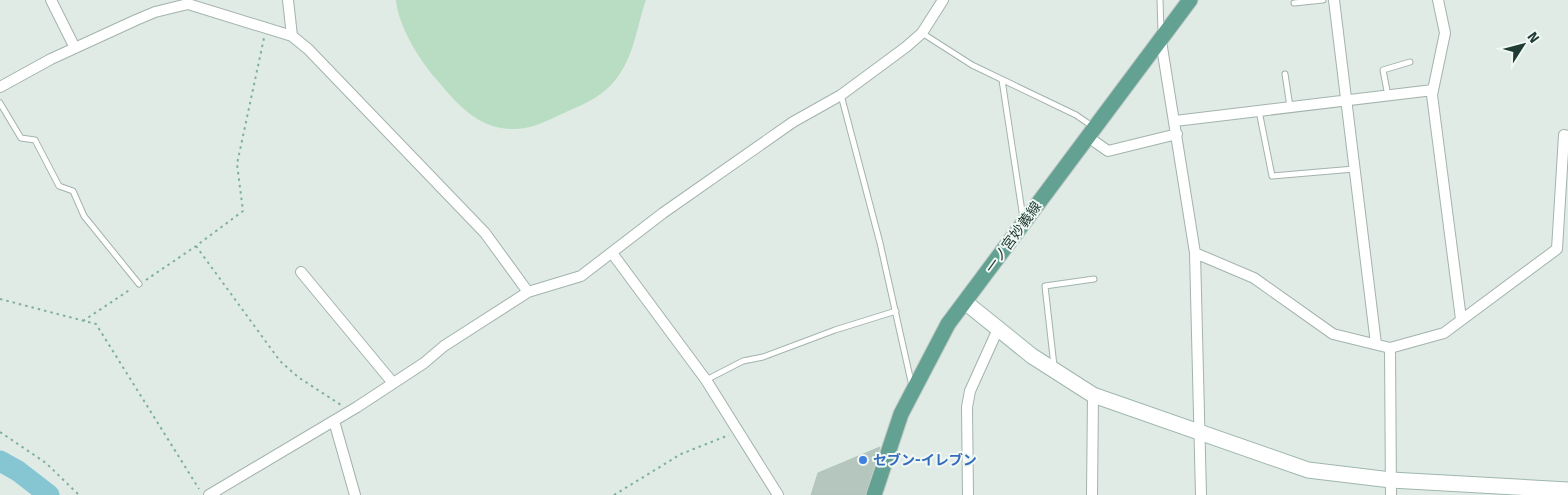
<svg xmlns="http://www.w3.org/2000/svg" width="1568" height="495" font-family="'Fira Sans','Noto Sans JP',sans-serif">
<rect width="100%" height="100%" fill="#e0ebe6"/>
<!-- green -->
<path fill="#b8ddc2" d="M396,0H646C637,25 635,52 619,75C606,95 585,104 564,113C552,118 538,126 525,128C485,135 460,108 437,80C420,61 398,26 396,0Z"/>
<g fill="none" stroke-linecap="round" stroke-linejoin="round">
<!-- river -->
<path stroke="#86c5d2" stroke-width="21" d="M0,461L18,471L49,495"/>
</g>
<!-- building -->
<path fill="#b5c6bf" stroke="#b2c5bd" d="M880,447L865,495H811L818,473Z"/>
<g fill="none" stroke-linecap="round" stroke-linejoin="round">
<!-- lane casing -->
<g stroke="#a3b3ad" stroke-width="7">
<path id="lane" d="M1160,0L1161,32
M1294,3L1323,0
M922,33L972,65L1076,115L1092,126
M1285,74L1290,107
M1002,80L1023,218
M841,95L880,243L912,386
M1388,96L1383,70L1410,62
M0,103L21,138L35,140L59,186L73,191L84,216L139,284
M1259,111L1272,176L1354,169
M1054,366L1045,286L1094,279
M706,380L743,361L763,357L835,330L896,311"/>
</g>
<!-- street casing -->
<g stroke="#a3b3ad" stroke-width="12">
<path id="street" d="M51,0L75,48
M288,0L292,36
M1334,0L1376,344
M1438,0L1445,33L1432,95L1461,319
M1161,41L1195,253L1201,495
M0,87L51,59L136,20L155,12L188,4L292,36L308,49L485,233L528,292
M1175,121L1433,90
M1088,137L1108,151L1177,134
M612,253L706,380L778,495
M1195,253L1254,278L1333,334L1390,348L1444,333L1557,249L1564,135L1568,136
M301,272L393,383
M1390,348L1391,495
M334,421L355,495
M209,495L357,407L424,363L444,346L528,292L581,276L663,213L793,122L841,95L906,47L922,33L943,0
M968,495L967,407L970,391L998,329
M1092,495L1093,395"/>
</g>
<!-- secondary casing -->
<g stroke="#9eb7ae" stroke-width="17">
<path id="secondary" d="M965,302L1032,356L1093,395L1308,470L1391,480L1568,490"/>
</g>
<!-- primary casing -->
<g stroke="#c1c8c6" stroke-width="17">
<path id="primary" d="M874,495L901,414L948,324L1190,0"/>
</g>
<!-- path -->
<path stroke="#7fafa1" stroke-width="2" stroke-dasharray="2.5 4" stroke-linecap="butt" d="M196,246L280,361L298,377L341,405
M146,280L196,246L243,211L237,164L264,38
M0,299L96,324L199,489
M83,321L131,289
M0,432L46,463L79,495
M614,495L681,454L729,435"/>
<!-- lane -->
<use href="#lane" stroke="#fff" stroke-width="5"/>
<!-- street -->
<use href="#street" stroke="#fff" stroke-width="10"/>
<!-- secondary -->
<use href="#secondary" stroke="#fff" stroke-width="15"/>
<!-- primary -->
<use href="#primary" stroke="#63a292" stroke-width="15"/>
</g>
<!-- markers -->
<circle fill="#3f7fe0" stroke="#f0f8f4" stroke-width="2" cx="863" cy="460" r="5"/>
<g text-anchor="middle" stroke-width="4" stroke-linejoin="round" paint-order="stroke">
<!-- street labels -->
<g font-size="14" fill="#203b34" stroke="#f0f8f4">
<text transform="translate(1013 237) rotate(-54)" y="5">一ノ宮妙義線</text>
</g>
<!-- shop labels -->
<g font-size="14" font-weight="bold" fill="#366cbe" stroke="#f0f8f4" text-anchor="start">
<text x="873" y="465">セブン-イレブン</text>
</g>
</g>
<!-- north arrow -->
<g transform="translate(1523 45) rotate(54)" stroke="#f0f8f4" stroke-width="4" paint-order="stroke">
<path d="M0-4L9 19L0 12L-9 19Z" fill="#203b34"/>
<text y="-8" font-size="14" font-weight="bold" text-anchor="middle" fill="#203b34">N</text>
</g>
</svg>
